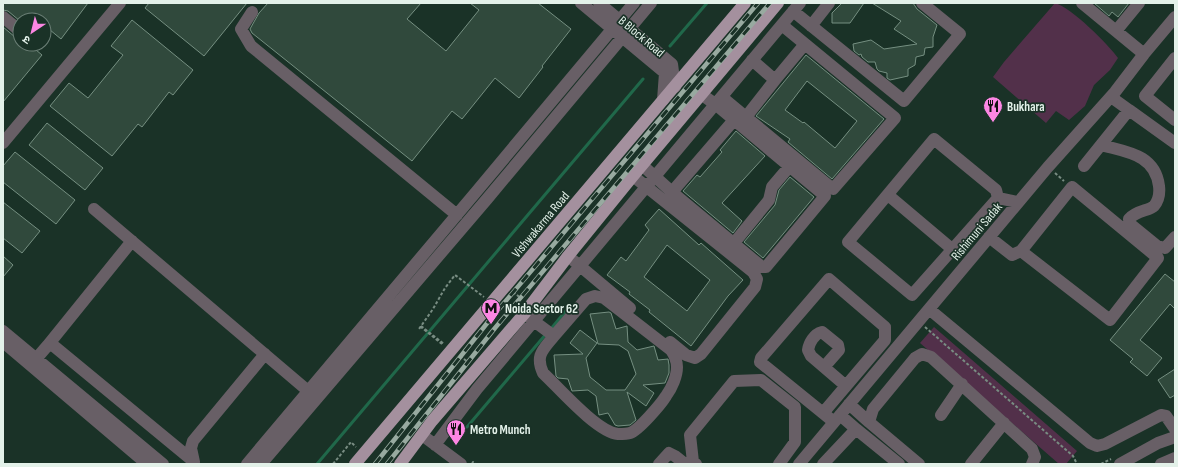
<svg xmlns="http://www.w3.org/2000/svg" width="1178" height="467" font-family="'Sofia Sans Condensed','Noto Sans Devanagari',sans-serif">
<rect width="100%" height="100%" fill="#1a3227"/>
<!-- green -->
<path fill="#52304a" d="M1055,3C1071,7 1109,45 1118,58L1110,70L1094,85L1085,106L1069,120L1056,111L1046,123L993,77L1004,62Z
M934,327L1077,451L1066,464H1059L920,343Z"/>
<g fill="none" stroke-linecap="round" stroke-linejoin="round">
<!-- stream -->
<path stroke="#20684a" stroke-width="3" d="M670,46L707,3
M550,330L569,307
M467,427L546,334
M317,464L643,79"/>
</g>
<!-- building -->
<path fill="#30493c" stroke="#758f81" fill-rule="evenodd" d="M3,3H88L61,39L44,25V20H37L29,13L23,20H20V21L8,11L3,10Z
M149,3H247L204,56L145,8Z
M268,3H421L407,19L446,51L479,10L470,3H538L571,29L542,66L543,67L519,98L495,78L462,119L452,111L412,161L252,33L250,29L259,13Z
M842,3H864L850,23H832V13Z
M872,3H913L917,9L937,25L933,37V47L925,48L924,55L916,57L915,65L908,69V76L890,80L887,78V73L879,71L877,69L875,62H868L862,57L861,54L859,55L854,51L853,44L871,40L884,49L917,44L894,29L901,21Z
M1094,3H1129L1118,17L1112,12L1109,16Z
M132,20L193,70L173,95L169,92L142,127L138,124L112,156L50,106L69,83L88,98L123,55L111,46Z
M3,27L15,37L20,38V44H29L42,55L3,102Z
M806,55L884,119L832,179L788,142L790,139L756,116ZM807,81L857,121L835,148L804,122L803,123L785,110Z
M47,123L103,168L85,190L29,145Z
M736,131L765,156L722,203L742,221L733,233L683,191L697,175L700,177L722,152L720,150Z
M15,152L75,200L56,224L3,182V166Z
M790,177L814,197L763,258L744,242L775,205L779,190Z
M3,202L40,231L22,253L3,238Z
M659,209L699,245L701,243L743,280L728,296L691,346L649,312L650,310L629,294L630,292L607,275L621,257L626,261L649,230L645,225ZM667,245L710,280L687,311L644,277Z
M3,256L13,265L3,277Z
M1165,274L1175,282V309L1170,304L1140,340L1162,358L1147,376L1130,362L1133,359L1110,340Z
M609,312L611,313L616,329L627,326L628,342L637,350L654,346L658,360L668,359L669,365V373L665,383L643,385L654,393L646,406L627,392L636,420L630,425L618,426L615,425L608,413L599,415L596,396L588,390L572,391L568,379L558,378L556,376L554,355L583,354L570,343L580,330L597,343L586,358L590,377L606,390H625L636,374L628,351L619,345L598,344L590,314Z
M1175,369V395L1170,398L1158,380Z"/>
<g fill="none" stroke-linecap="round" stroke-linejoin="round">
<!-- path -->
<path stroke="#788c82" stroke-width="2" stroke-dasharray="3 2" stroke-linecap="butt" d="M1055,173L1064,181
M513,292L522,299
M421,326L444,344
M925,327L1073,456L1077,464
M442,344L421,327L419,329L433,309L445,288L455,275L484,297
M460,356L469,363
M333,464L351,442L356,447
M472,464L473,462L476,464
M1101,464L1111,459"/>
<!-- minor -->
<path stroke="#685f66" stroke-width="12" d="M581,3L665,73L663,100
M599,3L672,64L675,87
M1082,3L1144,54
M793,11L904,101L960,34L922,3
M252,12L241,29L251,46L457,215
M3,17L20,31
M782,25L805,44
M811,26L829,3
M1116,31L1139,3
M1175,58L1145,96L1175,120
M752,60L775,80L746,117L833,189L895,118L805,44L775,80
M701,94L715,104L825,196L766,267H762L672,192L734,120
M722,97L746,117
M1129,110L1175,143
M3,143L120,3
M1101,145C1126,152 1155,154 1159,186C1160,194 1159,200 1154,206C1149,211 1137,210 1129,219L1130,224L1157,246L1165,248L1175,237
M642,165L672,192
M1084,166L1129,110L1111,97
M633,176L753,272L757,279L755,287L701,354L695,358L686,355L670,342
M888,195L952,249
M998,198L996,190L934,139L848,242L912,295L998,198L1018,202
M94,209L314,396
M989,237L1012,255L1021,251L1110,320L1158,258L1072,187L1021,251
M734,243L769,200L772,187L789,167
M574,261L630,308
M929,309L1090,443L1097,446L1105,444L1161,415L1166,416L1175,429
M527,316L554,336C543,350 535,355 543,373C559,388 597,432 618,434C621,434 627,434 630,433C639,430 661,404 666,396C672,388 677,376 677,367C677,360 675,356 671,350L604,298L595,296L586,299L554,336
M3,331L163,464
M3,342L147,464
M48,345L132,241
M36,359L48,345H51L55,347L192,460
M824,367L839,350L838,345L822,332C814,334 809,343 808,350L811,356L846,386
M849,404L869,422
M823,413L885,340V327L829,279L761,358L760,362L834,422
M941,415L962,384
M856,429L899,464
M422,435L461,464
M435,445L477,389L800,3
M194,462L191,448L193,441L265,354
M247,464L476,192L634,3
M261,464L487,199L651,3
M659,464L669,453L675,456L685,464
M696,464L693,462L690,435L734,381L761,380L795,407V442L779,464
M799,464L1048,167L1115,92L1144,54L1175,17
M823,464L856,429L840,415
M919,464L869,422L873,409L915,358L922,354L931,357L1032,449L1035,457L1032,464
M971,464L1004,423
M1120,464L1158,443L1175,437
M1161,464L1175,458"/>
<!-- major -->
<path stroke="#a4909e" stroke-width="12" d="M355,464L745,3
M400,464L432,421L524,314L568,256L633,176L778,3"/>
<!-- rail casing -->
<g stroke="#98aaa0" stroke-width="4.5">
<path id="rail" d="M375,464L488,322L758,3
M387,464L495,328L770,3"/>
</g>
<!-- rail -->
<use href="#rail" stroke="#1a3227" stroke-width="3" stroke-dasharray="9" stroke-linecap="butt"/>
</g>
<!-- icons -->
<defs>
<g id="restaurant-pin" transform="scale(1)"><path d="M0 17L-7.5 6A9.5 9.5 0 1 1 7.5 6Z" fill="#fc86e3" stroke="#1a3227"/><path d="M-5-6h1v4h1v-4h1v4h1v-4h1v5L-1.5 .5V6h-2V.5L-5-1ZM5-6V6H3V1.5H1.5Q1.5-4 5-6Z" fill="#111"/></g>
<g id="metro-pin" transform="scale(1)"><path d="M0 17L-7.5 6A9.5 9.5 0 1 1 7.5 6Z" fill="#fc86e3" stroke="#1a3227"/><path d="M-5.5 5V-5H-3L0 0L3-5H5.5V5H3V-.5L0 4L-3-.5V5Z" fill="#111"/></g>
</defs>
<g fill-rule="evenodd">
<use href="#restaurant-pin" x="993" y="106"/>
<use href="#metro-pin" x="491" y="308"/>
<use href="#restaurant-pin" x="456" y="429"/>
</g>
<g text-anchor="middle" stroke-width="3.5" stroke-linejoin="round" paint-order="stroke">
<!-- street labels -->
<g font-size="13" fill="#e3f1e9" stroke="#1a3227">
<text transform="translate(642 36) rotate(40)" y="5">B Block Road</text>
<text transform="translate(540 224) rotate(-50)" y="5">Vishwakarma Road</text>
<text transform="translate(976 231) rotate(-50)" y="5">Rishimuni Sadak</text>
</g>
<!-- poi labels -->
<g font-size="13" font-weight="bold" fill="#e3f1e9" stroke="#1a3227" text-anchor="start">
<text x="1007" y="111">Bukhara</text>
<text x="505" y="313">Noida Sector 62</text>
<text x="470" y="434">Metro Munch</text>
</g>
</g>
<!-- border -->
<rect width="1178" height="467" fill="none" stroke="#e3f1e9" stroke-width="8"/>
<!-- north arrow -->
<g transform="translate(32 32) rotate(215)"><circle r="19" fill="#1a3227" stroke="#6a7e75"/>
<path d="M0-3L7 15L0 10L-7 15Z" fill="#fc86e3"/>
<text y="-6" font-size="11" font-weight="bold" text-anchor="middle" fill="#e3f1e9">उ</text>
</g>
</svg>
